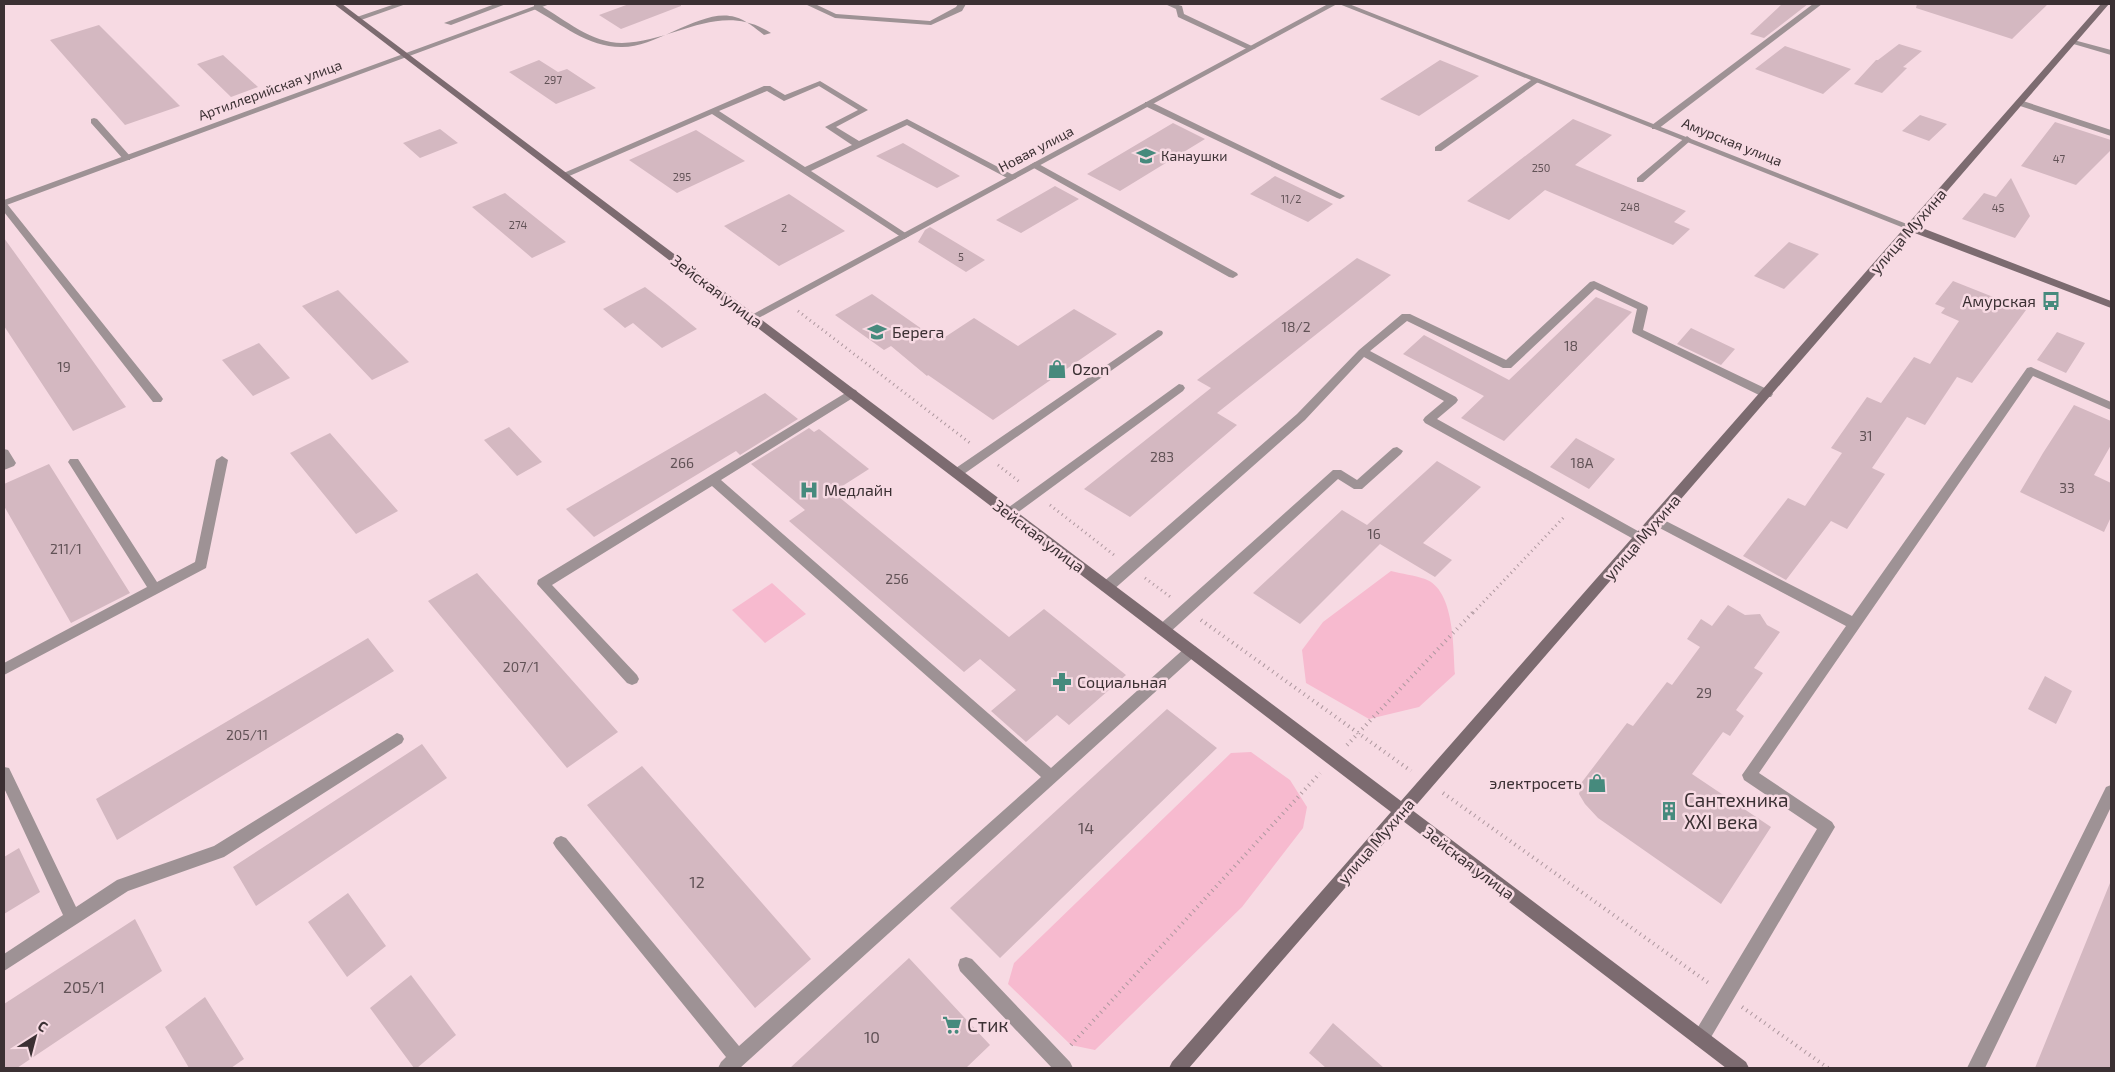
<svg xmlns="http://www.w3.org/2000/svg" width="2115" height="1072" font-family="'Exo 2',sans-serif">
<rect width="100%" height="100%" fill="#f7dae3"/>
<!-- green -->
<path fill="#f7bacf" d="M1391,571C1402,574 1414,575 1425,579C1455,590 1453,648 1455,674L1419,707L1369,719L1306,683L1302,650L1323,622Z
M772,583L806,614L765,643L732,610Z
M1251,752L1290,780L1307,807L1303,828L1242,907L1095,1050L1071,1045L1008,984L1014,963L1231,753Z"/>
<!-- building -->
<path fill="#d4b8c1" d="M629,4H681V6L621,29L599,15Z
M1782,4H1808L1764,38L1750,34Z
M1917,4H2048L2012,39L1916,8Z
M99,25L180,106L125,125L50,40Z
M1899,44L1922,51L1903,67L1907,68L1882,93L1854,84L1876,60H1878Z
M1785,46L1851,69L1823,94L1755,69Z
M223,55L258,87L231,97L197,64Z
M539,60L558,72L567,69L596,88L556,104L509,72Z
M1440,60L1479,76L1419,116L1380,99Z
M1920,115L1947,124L1929,141L1902,131Z
M1573,119L1612,135L1575,165L1686,211L1674,222L1690,229L1673,245L1545,190L1509,220L1467,201Z
M2055,122L2111,140V150L2076,185L2021,166Z
M1173,123L1205,139L1120,191L1087,174Z
M440,129L458,143L420,158L403,143Z
M696,130L745,161L677,193L629,160Z
M903,143L960,176L937,188L876,156Z
M1275,176L1333,204L1308,222L1250,194Z
M2011,178L2030,216L2015,238L1962,219L1984,193L1996,197Z
M1055,186L1079,199L1021,233L996,220Z
M505,193L566,242L532,258L472,207Z
M789,194L845,231L779,266L724,226Z
M930,227L985,260L966,272L918,242L925,230Z
M4,238L126,407L73,431L4,326Z
M1789,242L1819,254L1784,289L1754,276Z
M1357,258L1391,275L1217,413L1237,425L1130,517L1084,489L1211,388L1197,380Z
M1953,281L2026,310L1972,383L1957,377L1925,425L1907,417L1872,468L1885,474L1847,529L1831,521L1786,580L1743,556L1788,498L1805,506L1842,453L1831,448L1867,397L1881,403L1914,357L1930,364L1959,321L1941,313L1945,308L1935,304Z
M645,287L668,305L697,329L662,348L633,323L625,328L603,309Z
M338,290L409,362L372,380L302,306Z
M872,294L939,341L974,318L1018,346L1074,309L1117,334L993,420L928,375L927,376L891,346L884,350L835,315Z
M1596,297L1632,312L1504,441L1461,418L1484,396L1403,354L1424,335L1509,380Z
M1691,328L1735,349L1721,365L1677,344Z
M2057,332L2085,343L2066,373L2037,360Z
M259,343L290,378L253,396L222,360Z
M765,393L798,419L740,455L736,451L594,537L566,509Z
M2074,405L2111,421V445L2094,475L2111,483V517L2104,532L2020,492L2043,453Z
M509,427L542,462L517,476L484,440Z
M809,428L814,432L819,429L869,469L833,492L1009,637L1044,609L1126,675L1069,725L1057,715L1026,742L991,711L1016,690L980,659L964,672L789,521L805,510L751,464Z
M330,433L398,511L356,534L290,453Z
M1576,438L1615,459L1589,489L1550,467Z
M1437,461L1481,487L1423,543L1452,560L1435,577L1380,544L1300,624L1253,593L1342,510L1367,525Z
M49,464L130,593L71,623L4,506V484Z
M477,573L618,732L567,768L428,601Z
M1728,605L1745,615L1760,614L1767,625L1780,632L1754,668L1763,673L1736,710L1744,716L1730,736L1723,732L1692,774L1771,827L1721,904L1598,818L1585,804L1579,794L1582,782L1627,723L1633,726L1667,682L1672,685L1700,647L1687,639L1701,619L1712,626Z
M368,638L394,671L117,840L96,799Z
M2045,676L2072,691L2056,724L2028,709Z
M1167,709L1217,748L1000,958L950,908Z
M422,744L447,778L256,906L233,867Z
M642,766L811,959L755,1008L587,805Z
M19,848L40,892L4,914V857Z
M2110,883L2111,1068H2035Z
M348,893L386,946L347,977L308,922Z
M135,919L162,971L17,1068H4V1004Z
M909,958L990,1045L966,1068H790Z
M411,975L456,1035L417,1068H414L370,1008Z
M205,997L244,1059L231,1068H189L165,1027Z
M1333,1023L1384,1068H1326L1309,1053Z"/>
<g fill="none" stroke-linecap="round" stroke-linejoin="round">
<!-- path-far1 -->
<path stroke="#ae989f" stroke-width="3" stroke-dasharray="1 4" stroke-linecap="butt" d="M798,311L970,443
M998,465L1021,483
M1050,505L1114,555
M1145,578L1172,598
M1473,613L1565,516"/>
<!-- path -->
<path stroke="#ae989f" stroke-width="4" stroke-dasharray="1 4.5" stroke-linecap="butt" d="M1201,620L1411,771
M1347,745L1474,611
M1443,793L1710,984
M1742,1007L1828,1068
M1071,1045L1320,773"/>
<!-- lane -->
<path fill="#9e9295" fill-rule="evenodd" d="M395,4H406L361,20L354,18Z
M495,4H506L451,25L444,23Z
M805,4H815L836,14L930,21L956,7L958,4H966L962,11L931,25L835,18Z
M1165,4H1175L1182,6L1184,14L1256,48L1249,50L1178,17L1176,9Z
M1813,4H1822L1658,129H1652V125Z
M534,5H540C565,20 592,43 622,43C676,42 719,0 771,33L764,35C755,28 746,20 735,17C703,7 657,48 621,47C588,47 561,24 534,9Z
M2070,39L2111,50V55L2070,43Z
M1534,78L1541,80L1441,151H1435V147Z
M820,81L868,110L836,127L859,141L907,119L1017,177L1015,179H1009L907,125L811,171L907,234L909,236L904,239L712,114L567,177H561L559,175L764,86H770L785,95ZM819,86L858,110L825,127L852,145L805,167L719,111L767,91L784,101Z
M2020,100L2111,130V136L2017,105L2016,103Z
M1145,102H1151L1345,196L1340,199L1337,198L1145,106Z
M94,118L97,119L130,156V160H124L91,123V119Z
M1687,136L1691,139L1690,141L1643,182H1637V178Z
M1035,162L1237,273L1238,275L1233,278L1229,277L1032,167L1030,165Z
M4,203L7,204L161,396L163,399L161,402H153L4,212Z
M1594,281L1647,306L1648,308L1643,330L1771,391L1773,394L1771,397H1763L1633,333L1632,331L1637,309L1595,289L1511,368H1503L1407,321L1370,351L1456,397L1458,400L1456,403L1437,419L1645,535L1647,538L1645,541H1637L1425,423L1423,420L1425,417L1444,401L1364,357L1305,420L1112,591H1102L1101,587L1102,583L1297,414L1359,350L1402,314H1410L1506,360L1590,282Z
M1158,330L1162,331L1163,333L1162,335L961,476H953L951,473L953,470Z
M2031,367L2111,402V410L2033,376L1759,773L1832,822L1835,827L1707,1044L1701,1047L1695,1044L1692,1038L1695,1032L1817,829L1744,780L1742,775L1846,626L1652,524L1650,521L1652,518H1660L1852,616L2027,368Z
M1179,384L1183,385L1185,388L1183,391L1013,516H1005L1003,513L1005,510Z
M852,389L856,390L858,393L856,396L721,480L1051,768L1186,647L1191,645L1196,647L1198,651L1196,655L740,1068H718L721,1062L726,1057L556,848L553,843L556,838L561,836L566,838L739,1046L1041,777L712,486L552,585L637,675L639,679L637,683L632,685L627,683L537,584L538,580Z
M1397,447L1403,451L1401,454L1362,489H1354L1338,479L1168,634L1163,635L1158,634L1156,630L1158,626L1333,470H1341L1357,480L1393,448Z
M4,449L8,450L16,463L14,466L4,470Z
M222,456L228,460L206,568L4,675V663L147,587L70,465L68,462L70,459H78L157,582L195,562L216,460Z
M397,733L402,735L404,739L402,743L224,857L128,891L4,971V954L63,915L4,788V767L9,768L76,907L117,880L214,846Z
M2111,785V807L1985,1068H1967L2106,787Z
M966,957L972,959L1070,1062L1073,1068H1052L960,971L958,965L960,959Z"/>
<!-- street -->
<path fill="#9e9295" fill-rule="evenodd" d="M540,4H550L4,206V200Z
M1328,4H1337L755,320H747L746,318Z
M1339,4H1349L1917,228L1915,230H1909Z"/>
<!-- secondary -->
<path fill="#7c6b70" fill-rule="evenodd" d="M334,4H342L1401,801L2101,4H2109L1917,226L2111,301V308L1912,232L1412,810L1746,1062L1749,1068H1726L1403,821L1189,1068H1169L1172,1062L1391,812Z"/>
</g>
<!-- icons -->
<defs>
<g id="school-bare" transform="scale(1.5)"><path d="M0-5L7-2L0 1L-7-2ZM-4 1L0 2.5L4 1V4Q0 6-4 4Z" fill="#468a7d" stroke="#f7dae3" stroke-width="2.5" paint-order="stroke"/></g>
<g id="bus-bare" transform="scale(1.5)"><path d="M-5-6H5V4H4V6H2V4H-2V6H-4V4H-5ZM-3.5-4V0h7V-4ZM-3.5 1.2v1.5H-2V1.2ZM2 1.2v1.5H3.5V1.2Z" fill="#468a7d" stroke="#f7dae3" stroke-width="2.5" paint-order="stroke"/></g>
<g id="shop-bare" transform="scale(1.5)"><path d="M-5-2.5h2.3a2.7 3.5 0 0 1 5.4 0H5L5.5 6h-11ZM-1.5-2.5h3a1.5 2.3 0 0 0-3 0Z" fill="#468a7d" stroke="#f7dae3" stroke-width="2.5" paint-order="stroke"/></g>
<g id="hospital-bare" transform="scale(1.5)"><path d="M-5-5h3v3.5h4V-5h3V5h-3V1.5h-4V5h-3Z" fill="#468a7d" stroke="#f7dae3" stroke-width="2.5" paint-order="stroke"/></g>
<g id="pharmacy-bare" transform="scale(1.5)"><path d="M-2-6h4v4h4v4h-4v4h-4v-4h-4v-4h4Z" fill="#468a7d" stroke="#f7dae3" stroke-width="2.5" paint-order="stroke"/></g>
<g id="building-bare" transform="scale(1.5)"><path d="M-4-6H4V6H1V3H-1V6H-4ZM-2.5-4.3h1.7v1.8h-1.7ZM.8-4.3h1.7v1.8H.8ZM-2.5-1h1.7V.8h-1.7ZM.8-1h1.7V.8H.8Z" fill="#468a7d" stroke="#f7dae3" stroke-width="2.5" paint-order="stroke"/></g>
<g id="supermarket-bare" transform="scale(1.5)"><path d="M-6-5.5h2.5l.6 2H6L4.5 2H-2.5L-4.4-4H-6ZM-1.5 3.2a1.3 1.3 0 1 0 .1 0ZM3 3.2a1.3 1.3 0 1 0 .1 0Z" fill="#468a7d" stroke="#f7dae3" stroke-width="2.5" paint-order="stroke"/></g>
</defs>
<g fill-rule="evenodd">
<use href="#school-bare" x="1146" y="156"/>
<use href="#bus-bare" x="2051" y="301"/>
<use href="#school-bare" x="877" y="332"/>
<use href="#shop-bare" x="1057" y="369"/>
<use href="#hospital-bare" x="809" y="490"/>
<use href="#pharmacy-bare" x="1062" y="682"/>
<use href="#shop-bare" x="1597" y="783"/>
<use href="#building-bare" x="1669" y="811"/>
<use href="#supermarket-bare" x="952" y="1025"/>
</g>
<g text-anchor="middle" stroke-width="5" stroke-linejoin="round" paint-order="stroke">
<!-- far-number labels -->
<g font-size="11" fill="#615256">
<text x="553" y="84">297</text>
<text x="2059" y="163">47</text>
<text x="1541" y="172">250</text>
<text x="682" y="181">295</text>
<text x="1291" y="203">11/2</text>
<text x="1630" y="211">248</text>
<text x="1998" y="212">45</text>
<text x="518" y="229">274</text>
<text x="784" y="232">2</text>
<text x="961" y="261">5</text>
</g>
<!-- far-street labels -->
<g font-size="14" fill="#3b3033" stroke="#f7dae3">
<text transform="translate(270 90) rotate(-20)" y="5">Артиллерийская улица</text>
<text transform="translate(1732 142) rotate(22)" y="5">Амурская улица</text>
<text transform="translate(1036 149) rotate(-28)" y="5">Новая улица</text>
</g>
<!-- far-poi labels -->
<g font-size="14" fill="#3b3033" stroke="#f7dae3" text-anchor="start">
<text x="1161" y="161">Канаушки</text>
</g>
<!-- number labels -->
<g font-size="14" fill="#615256">
<text x="1296" y="332">18/2</text>
<text x="1571" y="351">18</text>
<text x="64" y="372">19</text>
<text x="1866" y="441">31</text>
<text x="1162" y="462">283</text>
<text x="682" y="468">266</text>
<text x="1582" y="468">18А</text>
<text x="2067" y="493">33</text>
<text x="1374" y="539">16</text>
<text x="66" y="554">211/1</text>
<text x="897" y="584">256</text>
<text x="521" y="672">207/1</text>
<text x="1704" y="698">29</text>
<text x="247" y="740">205/11</text>
</g>
<!-- street labels -->
<g font-size="16" fill="#3b3033" stroke="#f7dae3">
<text transform="translate(1908 231) rotate(-49)" y="6">улица Мухина</text>
<text transform="translate(717 291) rotate(37)" y="6">Зейская улица</text>
<text transform="translate(1039 536) rotate(37)" y="6">Зейская улица</text>
<text transform="translate(1642 537) rotate(-49)" y="6">улица Мухина</text>
<text transform="translate(1376 841) rotate(-49)" y="6">улица Мухина</text>
<text transform="translate(1469 863) rotate(37)" y="6">Зейская улица</text>
</g>
<!-- poi labels -->
<g font-size="16" fill="#3b3033" stroke="#f7dae3" text-anchor="start">
<text x="2036" y="307" text-anchor="end">Амурская</text>
<text x="892" y="338">Берега</text>
<text x="1072" y="375">Ozon</text>
<text x="824" y="496">Медлайн</text>
<text x="1077" y="688">Социальная</text>
<text x="1582" y="789" text-anchor="end">электросеть</text>
</g>
<!-- near-number labels -->
<g font-size="16" fill="#615256">
<text x="1086" y="834">14</text>
<text x="697" y="888">12</text>
<text x="84" y="993">205/1</text>
<text x="872" y="1043">10</text>
</g>
<!-- near-poi labels -->
<g font-size="19" fill="#3b3033" stroke="#f7dae3" text-anchor="start">
<text x="1684" y="807">Сантехника<tspan x="1684" dy="22">XXI века</tspan></text>
<text x="967" y="1032">Стик</text>
</g>
</g>
<!-- border -->
<rect width="2115" height="1072" fill="none" stroke="#3b3033" stroke-width="10"/>
<!-- north arrow -->
<g transform="translate(35 1037) rotate(36)" stroke="#f7dae3" stroke-width="4" paint-order="stroke">
<path d="M0-4L9 19L0 12L-9 19Z" fill="#3b3033"/>
<text y="-8" font-size="14" font-weight="bold" text-anchor="middle" fill="#3b3033">С</text>
</g>
</svg>
